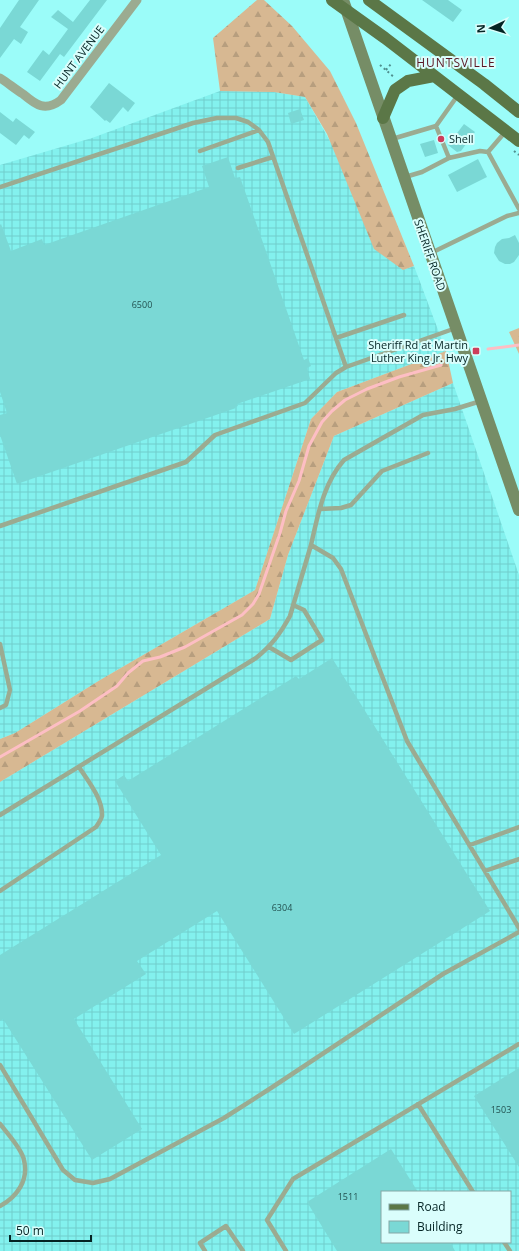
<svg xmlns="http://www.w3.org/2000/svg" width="519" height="1251" font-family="'Open Sans',sans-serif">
<defs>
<pattern id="industrial-grid" width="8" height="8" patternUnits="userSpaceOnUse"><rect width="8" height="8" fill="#83f1ee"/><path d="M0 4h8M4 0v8" fill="none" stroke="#70cecc"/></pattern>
<pattern id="forest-firs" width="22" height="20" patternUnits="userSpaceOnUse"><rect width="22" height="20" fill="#d7b892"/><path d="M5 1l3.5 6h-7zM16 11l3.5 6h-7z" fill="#b79e7e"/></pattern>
</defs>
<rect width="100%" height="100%" fill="#9bfcf9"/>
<!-- industrial -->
<path fill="url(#industrial-grid)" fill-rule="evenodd" d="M220,91L274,92L305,97L403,270L414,266L446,351L337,392L311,419L255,590L100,680L15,733L0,739V165L92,138Z
M453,383L519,575V1251H0V782L270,619L288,555L334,436ZM382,1192H510V1242H382Z"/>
<!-- forest -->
<path fill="url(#forest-firs)" d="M257,0H264L292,26L330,71L356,123L414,266L403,270L374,249L327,134L305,97L274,92L220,91L213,38Z
M519,328V354L509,332Z
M446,351L453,383L334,436L288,555L270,619L0,782V739L15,733L100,680L255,590L311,419L337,392Z"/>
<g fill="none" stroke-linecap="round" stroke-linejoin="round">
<!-- stream -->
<path stroke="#fdbec4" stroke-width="3" d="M488,349L519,345
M0,757L80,711L117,686L128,673L143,661L160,657L185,647L242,615L253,604L259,594L280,533L286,511L299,481L309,446L322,422L332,411L345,400L367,389L399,377L441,365"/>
</g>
<!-- building -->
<path fill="#7ad8d5" d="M19,0H39L20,27L28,32L21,44L14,39L0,58V28Z
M90,0H107L64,57L60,54L40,81L27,72L43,50L49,55L68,29L51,17L58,10L73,22Z
M422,0H448L462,10L453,22Z
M109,83L135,103L128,112L123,107L110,123L106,120L105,121L90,107Z
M300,109L304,120L291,124L288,113Z
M0,112L13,122L16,118L35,132L29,139L24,135L16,145L0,133Z
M464,124L475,132L461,151L457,152L448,145Z
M434,140L438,153L425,157L420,144Z
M228,157L235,178L240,177L304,360L308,358L311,366L307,368L310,379L237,404L238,406L235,407L236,408L17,484L0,435V415L7,413L0,392V225L1,224L11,251L42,239L44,245L209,187L202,166Z
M478,159L487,177L457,192L448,175Z
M515,235L519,243V255L514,262L510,264H505L499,261L494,253L495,247L497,243L502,239L509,238Z
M332,658L490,911L294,1034L217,911L137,961L146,974L74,1019L142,1129L92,1160L3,1019L0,1021V955L161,855L115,781L124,775L128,781L296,676L299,679Z
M519,1068V1167L474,1096Z
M391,1149L418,1192H382V1242H450L455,1251H337L307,1202Z"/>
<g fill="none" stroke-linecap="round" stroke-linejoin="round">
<!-- path -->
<path stroke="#4f8f8e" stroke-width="2" stroke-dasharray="2 3" stroke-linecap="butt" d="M380,65L395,78
M386,70L391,64
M514,151L519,155"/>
<!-- service -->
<path stroke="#9bab91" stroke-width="4.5" d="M436,126L449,158
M392,139L436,126L458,95
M200,151L259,130
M488,152L519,209
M238,168L273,157
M405,177L422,172L449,158L480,151L488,152L506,131
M0,187L193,123L217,118H236L248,122L259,130L268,142L346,367
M431,253L507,216L519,213
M336,338L404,315
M481,401L455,409L423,415L344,460C323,484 318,515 311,545L333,558L341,569L407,741L519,928
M320,509L341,508L351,505L382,471L428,453
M0,526L186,462L215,435L305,403L336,373L346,367L456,328
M0,644L10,690L6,705L0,708
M269,647L291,660L322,640L304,610L293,605
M0,815L256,658C272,645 280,634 290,616L311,545
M470,845L519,827
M485,871L519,859
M0,891L96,827C98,824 101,820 102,816C103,799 88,781 79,767
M0,1065L63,1170L75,1180L93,1183L110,1179L224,1118L271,1088L443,974L519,932
M418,1104L473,1192
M0,1124C7,1133 22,1149 24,1160C29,1180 17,1197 0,1206
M504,1242L510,1251
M205,1251L200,1243L226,1226L243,1251
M286,1251L267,1220L293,1179L519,1044"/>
<!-- minor -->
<path stroke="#9bab91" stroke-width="9" d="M0,78C8,83 15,89 23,94C36,105 45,112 61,100L137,0"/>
<!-- secondary -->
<path stroke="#768d66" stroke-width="12" d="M343,0L519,510"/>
<!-- primary -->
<path stroke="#5b7747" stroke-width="12" d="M332,0L385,38L519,141
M369,0L484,84L519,112
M383,118L395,90L408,81L434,76"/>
</g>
<!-- markers -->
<g fill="#cd3d5b" stroke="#dafefc" stroke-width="1.5">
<circle cx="441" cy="139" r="4"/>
<rect x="472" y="347" width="8" height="8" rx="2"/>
</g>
<g text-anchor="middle" stroke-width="4" stroke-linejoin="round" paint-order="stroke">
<!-- number labels -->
<g font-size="9" fill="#225150">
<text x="142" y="308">6500</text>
<text x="282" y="911">6304</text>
<text x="501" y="1113">1503</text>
<text x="348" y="1200">1511</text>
</g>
<!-- street labels -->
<g font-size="11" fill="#042424" stroke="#dafefc">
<text transform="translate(79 57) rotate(-53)" y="4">HUNT AVENUE</text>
<text transform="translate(430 255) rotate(71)" y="4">SHERIFF ROAD</text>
</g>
<!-- poi labels -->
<g font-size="11" fill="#042424" stroke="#dafefc" text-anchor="start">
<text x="449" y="143">Shell</text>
<text x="468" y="349" text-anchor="end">Sheriff Rd at Martin<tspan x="468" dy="13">Luther King Jr. Hwy</tspan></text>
</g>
<!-- neighbourhood labels -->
<g font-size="12" letter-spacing="1" fill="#5a1523" stroke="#dafefc">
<text x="456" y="67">HUNTSVILLE</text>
</g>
</g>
<!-- legend -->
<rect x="381" y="1191" width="130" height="52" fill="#dafefc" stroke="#84a7a6"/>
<rect x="389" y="1204" width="20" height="6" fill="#5b7747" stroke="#84a7a6"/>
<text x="417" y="1211" font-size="12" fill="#042424">Road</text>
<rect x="389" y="1221" width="20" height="12" fill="#7ad8d5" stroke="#84a7a6"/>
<text x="417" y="1231" font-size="12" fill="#042424">Building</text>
<!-- north arrow -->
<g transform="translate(491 28) rotate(266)" stroke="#dafefc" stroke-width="3" paint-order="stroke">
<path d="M0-3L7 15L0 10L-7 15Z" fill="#042424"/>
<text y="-6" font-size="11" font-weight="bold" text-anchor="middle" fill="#042424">N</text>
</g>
<!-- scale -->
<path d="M10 1235v6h81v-6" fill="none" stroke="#042424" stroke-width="2"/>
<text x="16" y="1235" font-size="12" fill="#042424" stroke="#dafefc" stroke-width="3" paint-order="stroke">50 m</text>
</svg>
